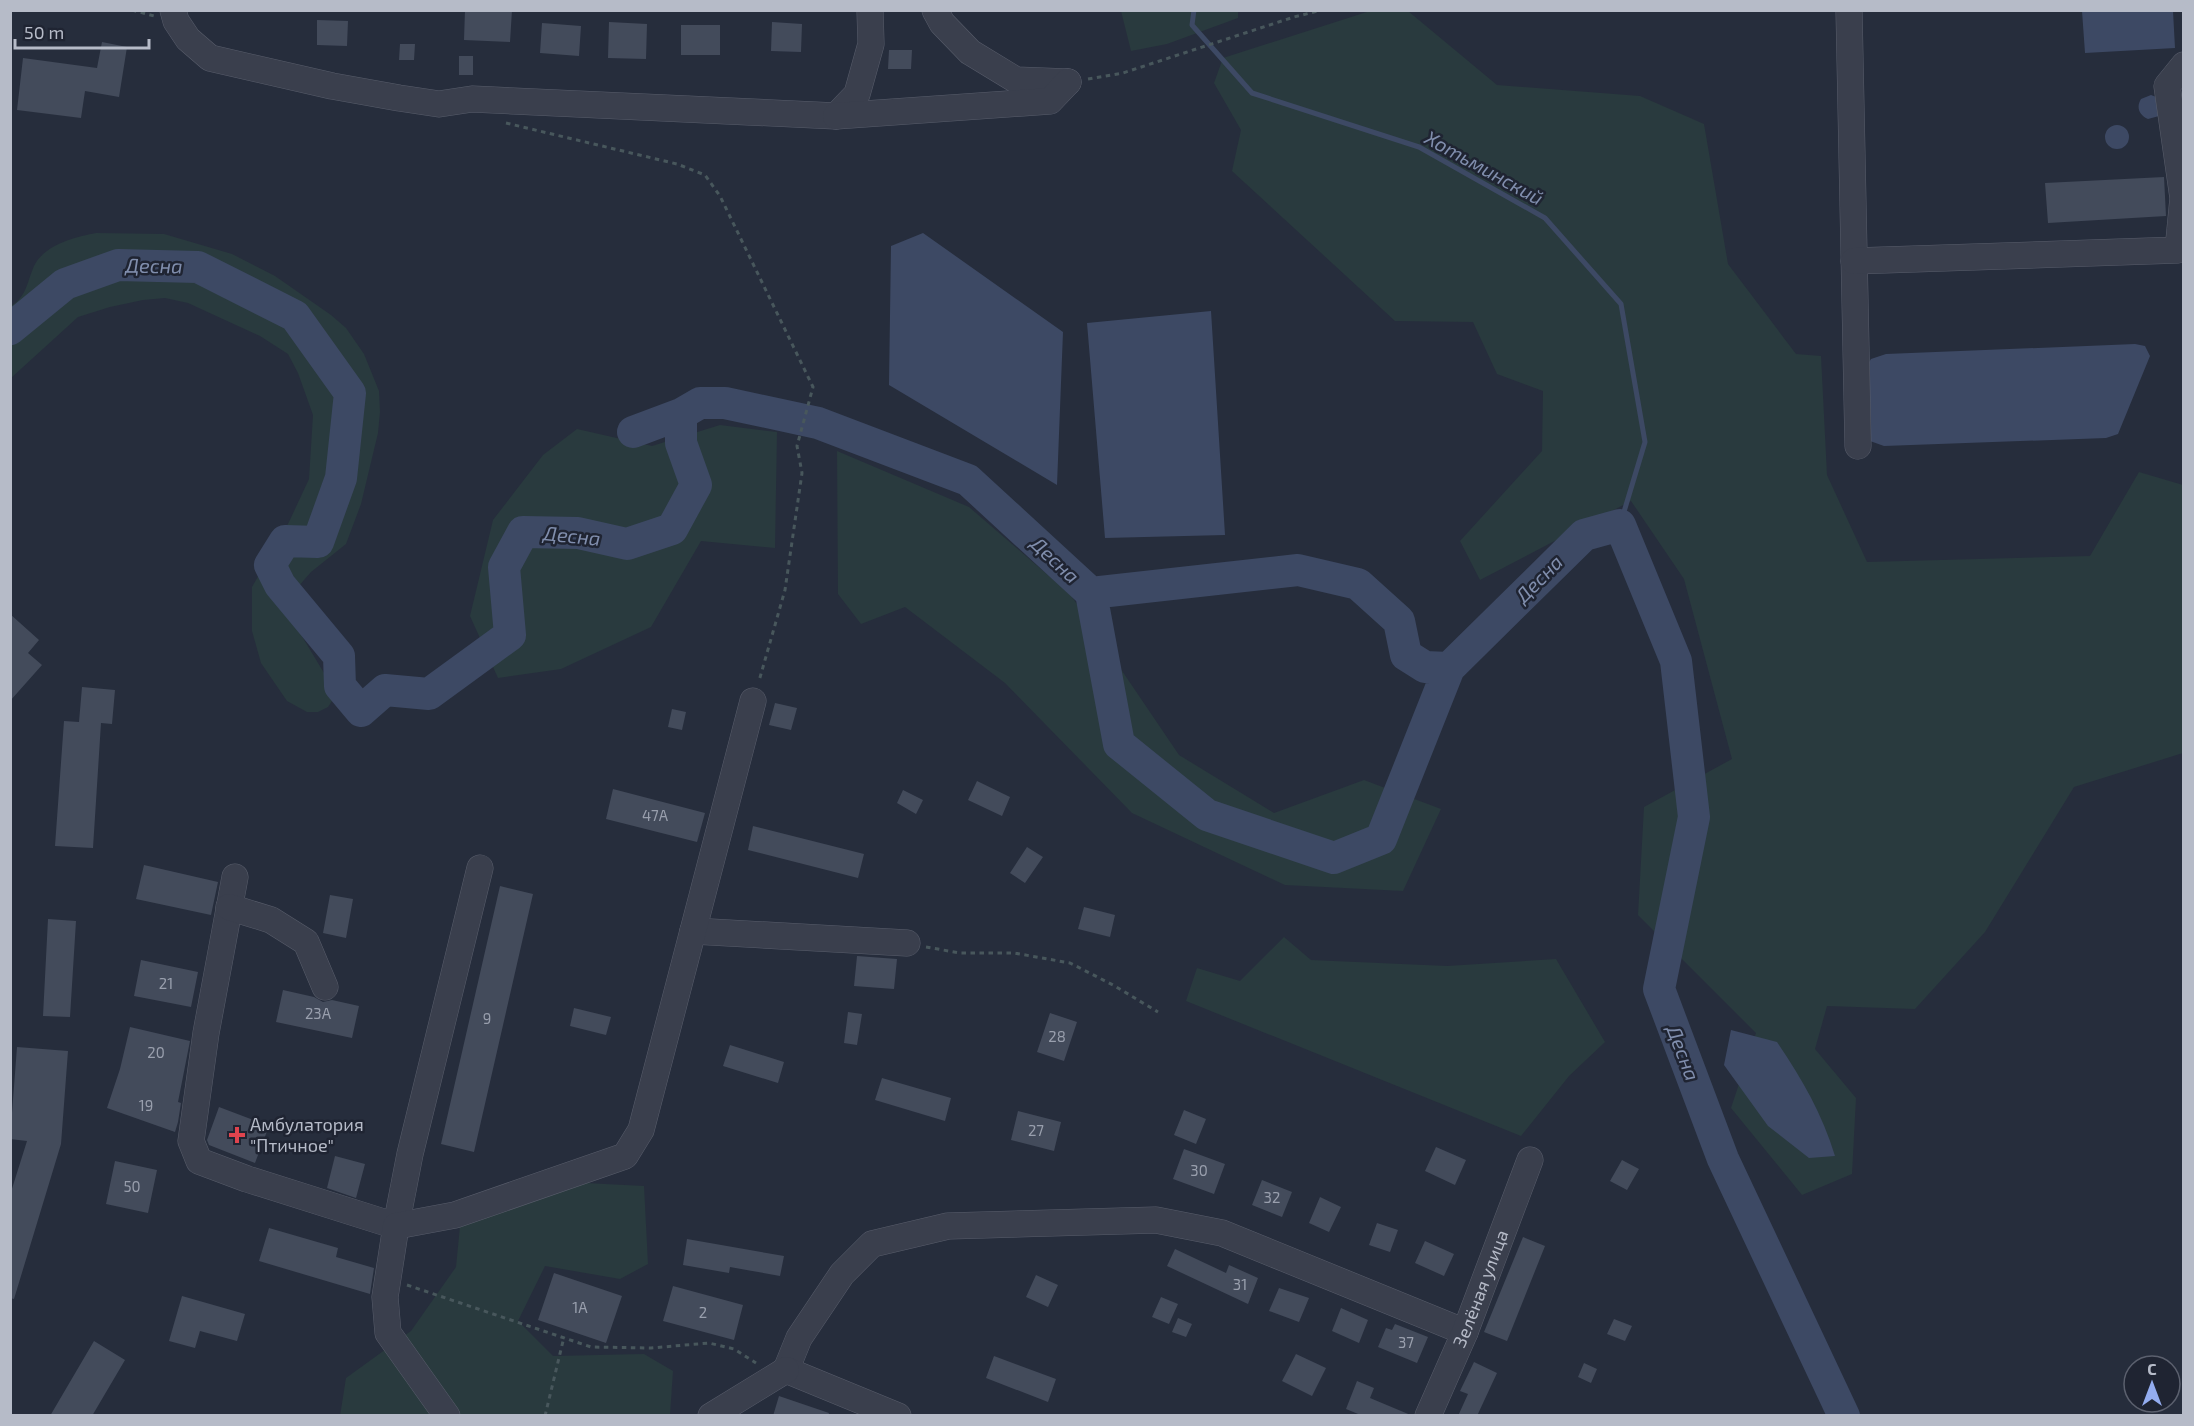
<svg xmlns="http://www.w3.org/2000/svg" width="2194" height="1426" font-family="'Exo 2',sans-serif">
<rect width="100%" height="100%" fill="#262d3c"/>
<!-- green -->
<path fill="#293a3e" d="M1121,11H1238V18L1167,44L1131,51Z
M1370,11H1408L1497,85L1640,96L1704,124L1728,264L1796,354L1821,356L1827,475L1867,562L2090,556L2139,472L2183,485V753L2074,787L1985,932L1915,1009L1827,1006L1815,1049L1856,1098L1852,1174L1802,1195L1731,1108L1756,1033L1638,915L1644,807L1732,759L1684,579L1631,501L1480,580L1460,541L1542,451L1543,391L1497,374L1473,322L1395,321L1232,171L1241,130L1214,83L1223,58Z
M96,233L164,234L232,254L275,276L331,315L346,328L364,354L379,391L380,412L378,433L361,504L346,544L311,572L297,588L293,598L292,608L297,628L333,688L334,698L328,707L318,712H307L287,701L261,663L252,631V587L289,522L309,479L313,415L298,373L288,354L260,336L188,303L165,298L143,300L110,307L78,317L11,378V306C27,296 27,282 34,266C44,245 75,237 96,233Z
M720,425L777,432L775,548L701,541L651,627L561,669L498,678L470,616L493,520L543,455L577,429L652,446Z
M837,451L969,507L1070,594L1179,755L1274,813L1364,780L1441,809L1403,891L1285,885L1132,813L1005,683L905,607L861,624L838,594Z
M1284,937L1311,960L1447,966L1556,959L1605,1042L1569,1076L1521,1136L1186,1001L1197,968L1240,981Z
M566,1182L644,1186L648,1264L620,1279L545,1266L518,1321L553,1356L644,1354L673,1371L670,1415L340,1416L346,1378L411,1331L456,1267L460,1226Z"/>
<!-- water -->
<path fill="#3d4964" d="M2082,11H2173L2175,48L2085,53Z
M2151,95L2159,98V116L2148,119C2139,115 2136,107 2141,99Z
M2105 137a12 12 0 1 1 24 0a12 12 0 1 1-24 0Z
M923,233L1063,332L1057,485L889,385L891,246Z
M1211,311L1225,535L1105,538L1087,323Z
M2135,344L2145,346L2150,356L2118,434L2106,438L1884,446L1870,441L1862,374L1871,359L1886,354Z
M1731,1030L1777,1042C1802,1079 1822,1113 1835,1156L1809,1158L1768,1126L1724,1065Z"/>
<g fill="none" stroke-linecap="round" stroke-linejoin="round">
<!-- stream -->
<path stroke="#3d4964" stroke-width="5" d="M1194,10L1192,25L1252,93L1419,147L1545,218L1621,304L1645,442L1620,525"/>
<!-- river -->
<path stroke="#3d4964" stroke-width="32" d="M10,329L65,284L118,265L198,267L295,316L350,393L341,478L318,542L285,541L270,565L280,585L339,656L340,686L361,711L385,690L429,694L510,635L504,567L523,532L578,533L627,544L672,529L696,485L681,443V414L700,403H725L818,423L968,480L1091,593L1119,744L1207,815L1334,858L1381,839L1449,668L1584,535L1620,525L1676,661L1694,817L1659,989L1723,1159L1844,1416
M633,432L681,414
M1091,593L1298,570L1358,584L1399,621L1406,655L1425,667L1449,668"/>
</g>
<!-- building -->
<path fill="#434b5b" d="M465,10H512L510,42L464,40Z
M317,20L348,21L347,46L317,45Z
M609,22L647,24L646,59L608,58Z
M772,22L802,24L801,52L771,51Z
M542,23L581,26L579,56L540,53Z
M681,25H720V55H681Z
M102,42L127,47L119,97L85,91L81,118L17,110L23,58L97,68Z
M400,44H415L414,60H399Z
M889,50H912L911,69H888Z
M459,56H473V75H459Z
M2164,177L2166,216L2048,223L2045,183Z
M10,614L39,640L28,653L42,665L10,701Z
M82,687L115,690L112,724L101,723L93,848L55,846L64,721L79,722Z
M775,703L797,708L791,730L769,725Z
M672,709L686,712L682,730L668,727Z
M977,781L1010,797L1002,816L968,800Z
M613,789L705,813L697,842L606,819Z
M903,790L923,800L916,814L897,803Z
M753,826L864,854L858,878L748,850Z
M1027,847L1043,857L1025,883L1010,873Z
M144,865L218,882L211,915L136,899Z
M500,886L533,894L474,1152L441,1144Z
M330,895L353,899L346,938L323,933Z
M1084,907L1115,915L1110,937L1078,929Z
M48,919L76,921L70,1017L43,1016Z
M857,956L897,959L894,989L854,986Z
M141,960L198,972L191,1007L134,996Z
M283,990L314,997L323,1002L332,1000L359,1006L352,1038L276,1022Z
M574,1008L611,1017L606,1035L570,1026Z
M848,1012L862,1014L857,1045L844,1043Z
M1050,1013L1077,1022L1064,1061L1037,1052Z
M130,1027L190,1041L178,1102L181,1103L178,1122L175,1132L107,1108L120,1069Z
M730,1045L784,1062L778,1083L723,1066Z
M17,1047L68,1051L61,1144L14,1299L10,1298V1195L27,1141L10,1139Z
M882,1078L951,1098L945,1121L875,1100Z
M219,1107L269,1126L255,1163L209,1145L207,1140Z
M1184,1110L1206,1119L1196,1144L1174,1135Z
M1018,1111L1061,1122L1054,1151L1011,1140Z
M1436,1147L1466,1160L1455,1185L1425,1171Z
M1184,1149L1225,1164L1214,1194L1173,1179Z
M335,1156L365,1164L356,1198L327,1188Z
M1622,1160L1639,1169L1627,1190L1610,1181Z
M115,1161L157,1170L148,1213L106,1204Z
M1262,1180L1292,1192L1282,1217L1252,1205Z
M1320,1197L1341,1207L1329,1232L1309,1223Z
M1377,1223L1398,1230L1390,1252L1369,1245Z
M269,1228L338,1248L336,1257L374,1268L370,1294L259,1261Z
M1523,1237L1545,1246L1507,1341L1484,1332Z
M687,1239L784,1256L780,1276L730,1267L729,1273L683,1265Z
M1425,1241L1454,1254L1444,1276L1415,1263Z
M1175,1249L1226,1273L1229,1265L1258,1278L1248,1304L1167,1266Z
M554,1273L622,1296L606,1343L538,1320Z
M1036,1275L1058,1285L1048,1307L1026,1297Z
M673,1286L743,1305L734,1340L663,1321Z
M1279,1288L1309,1298L1299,1322L1269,1311Z
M182,1296L245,1314L237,1341L200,1331L195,1348L169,1341Z
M1161,1297L1178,1304L1169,1324L1152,1317Z
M1341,1308L1368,1320L1359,1343L1332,1331Z
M1178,1318L1192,1324L1186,1337L1172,1332Z
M1614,1319L1632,1326L1625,1341L1607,1334Z
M1395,1324L1428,1337L1417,1363L1378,1347L1386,1328L1392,1330Z
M94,1341L125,1360L92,1416H50Z
M1296,1354L1326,1368L1312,1396L1282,1381Z
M994,1356L1056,1379L1048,1402L986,1378Z
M1474,1362L1497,1373L1477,1416H1458L1468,1394L1460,1391Z
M1584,1363L1597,1369L1591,1383L1578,1377Z
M1357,1381L1374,1388L1370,1398L1413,1416H1363L1346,1409Z
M779,1396L829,1413L828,1416H773Z"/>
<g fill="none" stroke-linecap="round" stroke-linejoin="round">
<!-- minor casing -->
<g stroke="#585d6b" stroke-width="27">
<g id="minor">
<path d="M173,10L176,21L188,39L210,58L332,86L399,98L439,104L472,99L836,116L857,94L871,44L870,10"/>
<path d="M935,10L942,23L970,52L1016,80L1068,82"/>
<path d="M1849,10L1858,446"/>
<path d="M836,116L1050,101L1068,82"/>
<path d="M1854,261L2178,250L2183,198L2167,86L2184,65"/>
<path d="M235,877L206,1033L191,1141L199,1161L247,1179L396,1226L410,1154L480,868"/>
<path d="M229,907L271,920L306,942L325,987"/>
<path d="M693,931L907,943"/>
<path d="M786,1370L799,1338L842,1274L872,1244L948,1226L1156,1220L1222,1233L1465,1332"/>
<path d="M786,1370L898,1416"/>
<path d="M447,1416L388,1333L385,1297L396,1226L455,1215L625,1156L641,1130L753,701"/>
<path d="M711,1416L786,1370"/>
<path id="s1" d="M1428,1416L1465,1332L1530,1160"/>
</g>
</g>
<!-- path -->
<path stroke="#48575c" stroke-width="3" stroke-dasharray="4.5 4.5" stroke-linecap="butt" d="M132,10L154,16
M1088,79L1123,73L1294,17L1322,10
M506,123L677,164L705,175L720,196L813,387L797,446L802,473L785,590L759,681
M926,947L960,953H1014L1070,963L1113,985L1158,1012
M407,1285L591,1347L651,1348L709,1343L734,1349L756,1363
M545,1416L564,1337"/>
<!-- minor -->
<use href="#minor" stroke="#3a3f4d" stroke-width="26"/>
</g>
<!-- markers -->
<path fill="#e0444e" stroke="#1f2432" stroke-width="2" d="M234 1126h6v6h6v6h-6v6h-6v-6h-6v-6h6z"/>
<g text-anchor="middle" stroke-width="5" stroke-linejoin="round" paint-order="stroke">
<!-- number labels -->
<g font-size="15" fill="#999fad">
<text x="655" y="821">47А</text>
<text x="166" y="989">21</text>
<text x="318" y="1019">23А</text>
<text x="487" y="1024">9</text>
<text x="1057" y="1042">28</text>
<text x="156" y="1058">20</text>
<text x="146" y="1111">19</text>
<text x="1036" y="1136">27</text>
<text x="1199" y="1176">30</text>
<text x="132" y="1192">50</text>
<text x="1272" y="1203">32</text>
<text x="1240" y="1290">31</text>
<text x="580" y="1313">1А</text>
<text x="703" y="1318">2</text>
<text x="1406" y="1348">37</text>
</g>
<!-- poi labels -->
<g font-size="18" fill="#b6bbc8" stroke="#1f2432" text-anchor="start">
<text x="250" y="1131">Амбулатория<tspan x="250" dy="21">"Птичное"</tspan></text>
</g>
<!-- street labels -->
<g font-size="18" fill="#b6bbc8" stroke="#1f2432">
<text dy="6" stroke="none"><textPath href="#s1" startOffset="138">Зелёная улица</textPath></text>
</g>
<!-- water labels -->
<g font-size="20" font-style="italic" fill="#808ead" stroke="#1f2432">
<text transform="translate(1484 168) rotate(29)" y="7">Хотьминский</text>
<text transform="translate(154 266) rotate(1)" y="7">Десна</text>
<text transform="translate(572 536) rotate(6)" y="7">Десна</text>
<text transform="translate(1055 560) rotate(43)" y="7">Десна</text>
<text transform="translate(1539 579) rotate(-45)" y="7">Десна</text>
<text transform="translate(1683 1053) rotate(69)" y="7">Десна</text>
</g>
</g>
<!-- border -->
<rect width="2194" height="1426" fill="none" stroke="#b6bbc8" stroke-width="24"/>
<!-- north arrow -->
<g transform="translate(2152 1384)"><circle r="28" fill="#1f2432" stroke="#5b606e" stroke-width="1.5"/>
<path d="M0-4.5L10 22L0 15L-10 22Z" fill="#93acef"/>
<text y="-9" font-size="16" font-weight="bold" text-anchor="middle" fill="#b6bbc8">С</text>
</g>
<!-- scale -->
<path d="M15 39v9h134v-9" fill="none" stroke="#b6bbc8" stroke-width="3"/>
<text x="24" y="39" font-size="18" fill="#b6bbc8" stroke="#1f2432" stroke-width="4.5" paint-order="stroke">50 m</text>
</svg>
